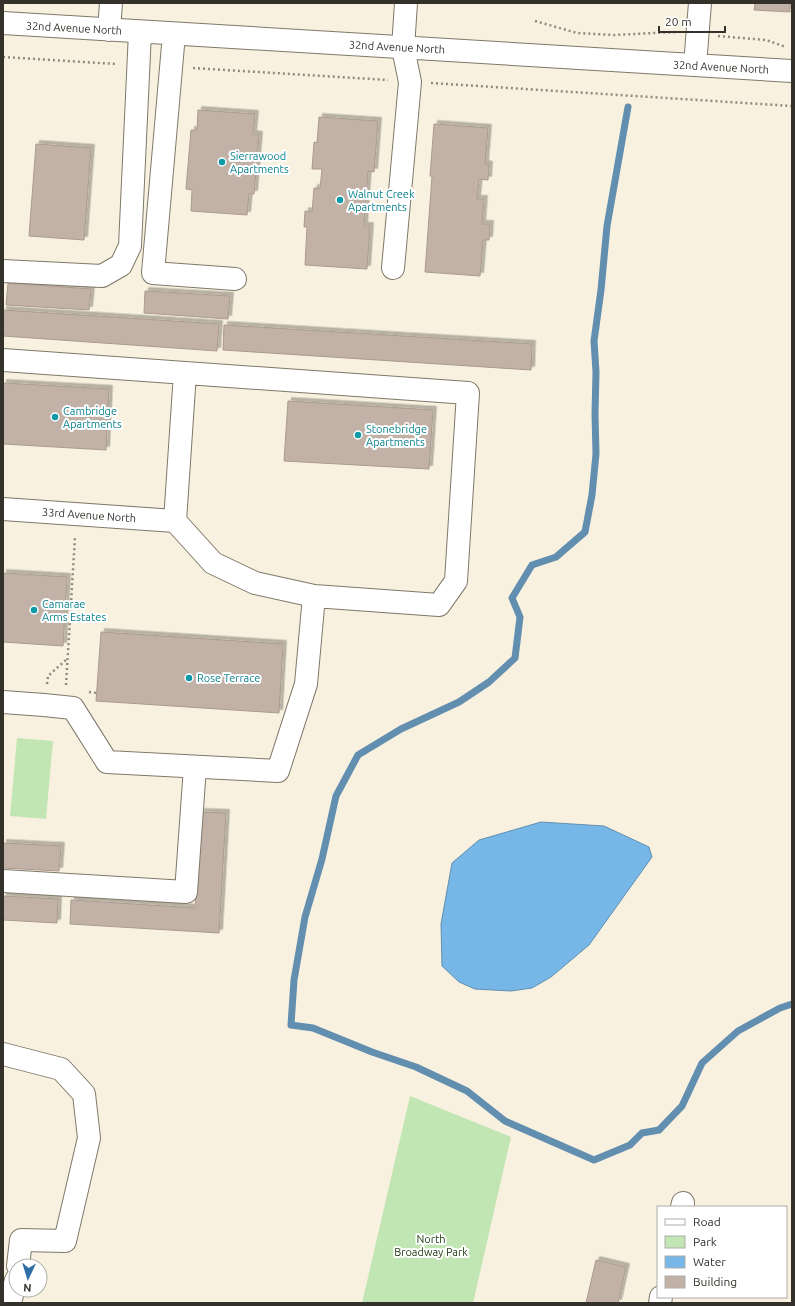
<svg xmlns="http://www.w3.org/2000/svg" width="795" height="1306" font-family="Ubuntu,sans-serif">
<defs>
<filter id="shadow"><feDropShadow dx="3.5" dy="-3.5" stdDeviation="0" flood-color="#0004"/></filter>
</defs>
<rect width="100%" height="100%" fill="#f9f1e0"/>
<!-- green -->
<path fill="#c1e6b4" d="M17,738L53,741L46,819L10,816Z
M410,1096L511,1137L473,1303H362Z"/>
<!-- water -->
<path fill="#76b7e7" stroke="#628faf" d="M541,822L604,826L649,847L652,857L589,945L551,977L532,988L511,991L475,989L459,982L442,966L441,924L452,863L479,840Z"/>
<g fill="none" stroke-linecap="round" stroke-linejoin="round">
<!-- stream -->
<path stroke="#628faf" stroke-width="7" d="M628,107L607,226L601,290L594,341L596,372L595,414L596,454L592,495L585,532L556,557L532,565L512,598L520,617L515,658L489,682L459,702L401,729L358,755L336,796L322,859L305,917L294,980L291,1025L313,1028L372,1052L416,1067L467,1091L505,1121L594,1160L630,1145L642,1133L659,1130L682,1106L702,1063L738,1031L780,1008L792,1004"/>
</g>
<!-- building -->
<path fill="#c2b1a7" stroke="#aa9a8f" filter="url(#shadow)" d="M755,3H790V12L754,10Z
M198,110L255,114L253,134L259,135L254,194H249L247,215L191,211L192,190L186,189L191,130H197Z
M319,117L378,121L374,172L368,171L364,226H370L367,269L305,265L307,227H304L305,211L312,212L314,188H320L322,169H312L314,142L317,143Z
M434,124L488,128L485,164L489,165L488,180L479,179L477,199H484L482,224H490L489,240H483L480,276L425,272L432,176H430Z
M36,144L91,148L84,240L29,236Z
M8,283L91,289L89,310L6,305Z
M145,291L230,296L228,319L144,313Z
M3,310L219,324L217,351L3,336Z
M224,325L532,344L531,370L223,350Z
M3,383L109,389L106,450L3,444Z
M288,401L433,410L429,469L284,461Z
M3,573L67,577L63,646L3,642Z
M101,632L283,644L279,713L96,701Z
M201,812L226,813L219,933L70,924L71,900L195,908Z
M3,843L61,846L59,871L3,868Z
M3,896L58,899L57,923L3,920Z
M596,1260L626,1267L618,1303H586Z"/>
<g fill="none" stroke-linecap="round" stroke-linejoin="round">
<!-- minor casing -->
<g stroke="#7f7869" stroke-width="24">
<path id="minor" d="M3,23L792,71
M109,30L111,3
M174,34L153,273L235,279
M695,65L700,3
M393,268L410,82L403,48L406,3
M3,271L102,276L121,265L130,246L140,32
M3,360L468,393L456,581L439,605L314,596L255,583L213,563L175,521L185,373
M3,509L175,521
M3,702L44,705L73,708L107,762L278,771L306,684L314,596
M3,881L186,892L195,767
M3,1054L61,1069L84,1094L89,1138L65,1241L21,1240L18,1266
M682,1207L683,1203
M10,1303L16,1280
M660,1303L661,1297"/>
</g>
<!-- path -->
<path stroke="#8f897e" stroke-width="2.5" stroke-dasharray="2 3" stroke-linecap="butt" d="M535,21L577,33L614,35L676,32
M718,36L766,40L786,47
M3,57L116,64
M193,68L388,80
M431,83L792,106
M47,684L48,676L67,659
M66,685L75,537
M89,692L97,693"/>
<!-- minor -->
<use href="#minor" stroke="#fff" stroke-width="22"/>
</g>
<!-- markers -->
<g fill="#0f9aa8" stroke="#fff" stroke-width="1.5">
<circle cx="222" cy="162" r="4"/>
<circle cx="340" cy="200" r="4"/>
<circle cx="55" cy="417" r="4"/>
<circle cx="358" cy="435" r="4"/>
<circle cx="34" cy="610" r="4"/>
<circle cx="189" cy="678" r="4"/>
</g>
<g text-anchor="middle" stroke-width="4" stroke-linejoin="round" paint-order="stroke">
<!-- street labels -->
<g font-size="11" fill="#34312b" stroke="#fff">
<text transform="translate(74 28) rotate(3)" y="4">32nd Avenue North</text>
<text transform="translate(397 47) rotate(3)" y="4">32nd Avenue North</text>
<text transform="translate(721 67) rotate(3)" y="4">32nd Avenue North</text>
<text transform="translate(89 515) rotate(4)" y="4">33rd Avenue North</text>
</g>
<!-- culture labels -->
<g font-size="11" fill="#0d838f" stroke="#fff" text-anchor="start">
<text x="230" y="160">Sierrawood<tspan x="230" dy="13">Apartments</tspan></text>
<text x="348" y="198">Walnut Creek<tspan x="348" dy="13">Apartments</tspan></text>
<text x="63" y="415">Cambridge<tspan x="63" dy="13">Apartments</tspan></text>
<text x="366" y="433">Stonebridge<tspan x="366" dy="13">Apartments</tspan></text>
<text x="42" y="608">Camarae<tspan x="42" dy="13">Arms Estates</tspan></text>
<text x="197" y="682">Rose Terrace</text>
</g>
<!-- park labels -->
<g font-size="11" fill="#18350b" stroke="#fff">
<text x="431" y="1243">North<tspan x="431" dy="13">Broadway Park</tspan></text>
</g>
</g>
<!-- border -->
<rect width="795" height="1306" fill="none" stroke="#34312b" stroke-width="8"/>
<!-- legend -->
<rect x="657" y="1206" width="130" height="92" fill="#ffffff" stroke="#aeadaa"/>
<rect x="665" y="1219" width="20" height="6" fill="#ffffff" stroke="#aeadaa"/>
<text x="693" y="1226" font-size="12" fill="#34312b">Road</text>
<rect x="665" y="1236" width="20" height="12" fill="#c1e6b4" stroke="#aeadaa"/>
<text x="693" y="1246" font-size="12" fill="#34312b">Park</text>
<rect x="665" y="1256" width="20" height="12" fill="#76b7e7" stroke="#aeadaa"/>
<text x="693" y="1266" font-size="12" fill="#34312b">Water</text>
<rect x="665" y="1276" width="20" height="12" fill="#c2b1a7" stroke="#aeadaa"/>
<text x="693" y="1286" font-size="12" fill="#34312b">Building</text>
<!-- north arrow -->
<g transform="translate(28 1278) rotate(184)"><circle r="19" fill="#ffffff" stroke="#aeadaa"/>
<path d="M0-3L7 15L0 10L-7 15Z" fill="#2f6ea4"/>
<text y="-6" font-size="11" font-weight="bold" text-anchor="middle" fill="#34312b">N</text>
</g>
<!-- scale -->
<path d="M659 26v6h66v-6" fill="none" stroke="#34312b" stroke-width="2"/>
<text x="665" y="26" font-size="12" fill="#34312b" stroke="#ffffff" stroke-width="3" paint-order="stroke">20 m</text>
</svg>
